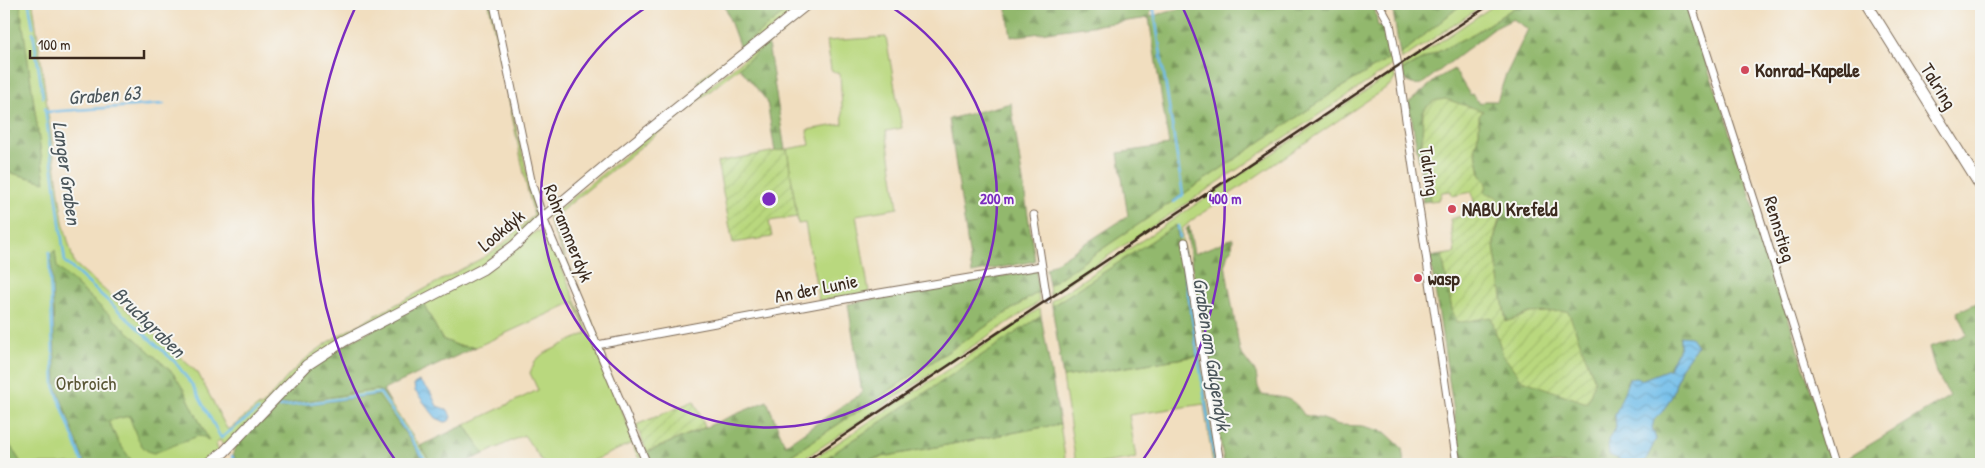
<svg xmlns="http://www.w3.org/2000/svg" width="1985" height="468" font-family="'Patrick Hand',sans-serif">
<defs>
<pattern id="forest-firs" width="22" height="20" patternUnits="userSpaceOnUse" patternTransform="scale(1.25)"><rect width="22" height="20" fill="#92b86d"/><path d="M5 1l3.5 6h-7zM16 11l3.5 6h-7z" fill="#789659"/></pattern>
<pattern id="garden-furrows" width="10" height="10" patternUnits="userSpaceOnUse" patternTransform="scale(1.25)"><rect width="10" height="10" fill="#b9d87e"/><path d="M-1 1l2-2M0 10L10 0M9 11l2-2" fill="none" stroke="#a0ba6c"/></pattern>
<pattern id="water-waves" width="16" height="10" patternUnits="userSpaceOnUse" patternTransform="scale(1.25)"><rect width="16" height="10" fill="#6fbdea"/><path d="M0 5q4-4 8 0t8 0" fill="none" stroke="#5c9abd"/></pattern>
</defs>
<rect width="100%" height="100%" fill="#f6f6f2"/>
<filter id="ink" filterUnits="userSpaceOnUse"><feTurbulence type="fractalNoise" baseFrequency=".02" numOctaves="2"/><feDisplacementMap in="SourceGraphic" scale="10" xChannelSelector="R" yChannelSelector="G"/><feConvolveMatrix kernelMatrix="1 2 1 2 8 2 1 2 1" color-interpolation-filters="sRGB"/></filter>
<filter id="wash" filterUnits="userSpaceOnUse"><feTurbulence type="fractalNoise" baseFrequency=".0096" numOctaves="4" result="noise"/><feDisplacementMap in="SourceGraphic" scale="20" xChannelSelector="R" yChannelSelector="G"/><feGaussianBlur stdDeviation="1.12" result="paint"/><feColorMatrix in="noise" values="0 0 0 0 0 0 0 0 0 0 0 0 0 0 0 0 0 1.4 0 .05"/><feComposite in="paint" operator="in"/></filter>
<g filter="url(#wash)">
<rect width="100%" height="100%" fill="#f1debf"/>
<!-- green -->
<path fill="#b9d87e" stroke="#7a814e" d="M4,4H33L63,222L74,263L198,373L227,429H230L258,406L261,407L290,374L309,356L336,337L486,256L502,245L534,215L527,188L489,4H491L508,93L538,218L534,224L477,270L344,338L226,445H223L220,440L216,443L218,451L202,464H4Z
M795,4H803L701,85L698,81Z
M812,4H818L550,220L600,340L598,339L549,221V217Z
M1462,4H1485L1401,60L1400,55Z
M1496,4H1520L1475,33L1402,70V67Z
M886,37L902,128L886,131L898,208L856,215L869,292L819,301L805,223L798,224L787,149L810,145L807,130L843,124L840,74L831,70L827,41Z
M1392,57L1393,65L1050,295L1049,285L1340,88Z
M1394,72L1395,79L1390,85L1192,220L1182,229V239L1217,464H1213L1204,404L1129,415L1136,458L1098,464H1076L1063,377L1197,356L1176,226L1052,306L1051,301Z
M537,231L543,232L548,235L644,464H641L632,443L586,464H544L524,435L484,454L465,425L538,390L530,373L535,361L543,354L587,333L574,302L476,347L459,346L442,339L423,303Z
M1038,292L1039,302L796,464H778Z
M1040,308L1041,316L1039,318L817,464H806Z
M376,390L382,392L432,464H427L400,425L271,409L274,406Z
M1060,424L1066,464H843H844Z"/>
<!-- forest -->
<path fill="url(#forest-firs)" stroke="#667146" d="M4,4H20L45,182L4,171Z
M724,4H795L740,48Z
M1006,4H1152L1150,17L1196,4H1374L1378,26L1387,25L1392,57L1340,88L1049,285L1046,269L1128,216L1118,153L1169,145L1149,18L1011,37Z
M1384,4H1462L1400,55L1393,11L1385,12Z
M1520,4H1688L1709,72L1722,105L1834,464H1644L1656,439L1652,428L1654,420L1664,410L1672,396L1681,368L1697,346L1680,336V346L1669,369L1641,380L1615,415L1616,428L1608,441L1624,464H1462L1430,257L1442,255L1453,314L1492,317L1503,355L1530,313L1506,322L1494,247L1495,235L1501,217L1485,193L1486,183L1480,174L1475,147L1479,132V116L1482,112L1423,110L1422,145L1426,191H1430V201L1422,202L1424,191L1412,120L1407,104L1438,78L1454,69L1470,95L1472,94L1480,104L1484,101H1497L1505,77L1528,29L1513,19L1495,28L1422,84C1410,86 1404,82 1402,70L1475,33Z
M768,44L785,150L775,152L767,101L739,67Z
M1011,103L1035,261L972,273L949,119Z
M1176,225L1197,356L1063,377L1052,306Z
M1189,226L1194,254L1233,238L1232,250L1229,251L1225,264L1240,352L1256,373L1258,387L1262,395C1283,398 1292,395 1304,415L1323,419L1339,425L1363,426L1385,432L1402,448L1404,464H1224L1186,229Z
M55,250L57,267L173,373L184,390L209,441L204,437L198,436L154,453C138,451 135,429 129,416L108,421L119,443L134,464H85L56,385L51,254Z
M1036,270L1038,292L778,464H653L647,452L767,401L785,445L862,393L848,304Z
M1981,301V464H1838L1950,396L1936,373L1929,347L1967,335L1957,312Z
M423,303L442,339L459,346L476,347L383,390L390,402L382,392L376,390L274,406L309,369L333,351Z
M1041,316L1060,424L844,464H817Z
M378,395L427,464H237L233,453L235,447L271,409Z
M465,425L484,454L461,464H432L420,446Z
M4,436L22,464H4Z"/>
<!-- garden -->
<path fill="url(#garden-furrows)" stroke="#7a814e" d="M1445,99L1483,111L1479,116V132L1475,147L1480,174L1487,183L1485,193C1512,197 1498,218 1495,235C1494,238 1494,243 1494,247L1506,322L1530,313L1568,311L1595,381L1587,403L1522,380L1503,355L1491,317L1456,323L1455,316L1453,315L1442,255L1455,253L1450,219L1476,212L1472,192L1452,196L1451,191L1442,192L1439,200L1430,201L1429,191H1426L1422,145L1423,110L1434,101Z
M787,149L797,217L769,221L772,237L733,243L717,162Z
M694,401L705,427L647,452L636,425Z"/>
<!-- water -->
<path fill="url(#water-waves)" stroke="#557484" d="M1680,336L1691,337L1697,346L1681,368L1672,396L1664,410L1654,420L1652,428L1656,439L1644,464H1624L1619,459L1609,455L1608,440L1616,428L1615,415L1629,379L1636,378L1641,380L1669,369L1680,346Z
M419,381L430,391L437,406L448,410L451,417L449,421L445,422L436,418L415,391L414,384Z"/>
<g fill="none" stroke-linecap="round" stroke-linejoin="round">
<!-- stream -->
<path stroke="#6fbdea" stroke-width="2.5" d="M29,4L33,27
M1153,4L1183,195L1174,202
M33,32L43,97
M45,108L65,262L175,362L193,386L221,438L258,410
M46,112L164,104
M1178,226L1180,238
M1181,248L1215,464
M49,252L53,353
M53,356L54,385L83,464
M280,407L380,393L428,464
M232,456L235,464"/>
</g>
</g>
<g filter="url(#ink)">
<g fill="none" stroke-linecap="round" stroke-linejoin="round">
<!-- street casing -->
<g stroke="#7b6956" stroke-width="9">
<path id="street" d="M494,4L532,185L543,218L647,464
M1379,4L1390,24L1398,66L1457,464
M1691,4L1758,212L1836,464
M1034,215L1047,300
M1185,242L1220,464
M597,345L862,296L1041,266"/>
</g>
<!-- secondary casing -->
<g stroke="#7b6956" stroke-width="12">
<path id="secondary" d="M1867,4L1981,187
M208,464L224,452L307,365L344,341L483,269L514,246L543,218L611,161L807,4"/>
</g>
<!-- street -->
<use href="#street" stroke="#fff" stroke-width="7"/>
<!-- secondary -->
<use href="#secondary" stroke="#fff" stroke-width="10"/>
<!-- rail -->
<path stroke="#3b2a1e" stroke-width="2.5" d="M801,464L1491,4"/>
</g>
</g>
<!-- distance rings -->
<g fill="none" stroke="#7b2cbf" stroke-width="2.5">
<path d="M888 5A228 228 0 1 1 650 5"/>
<path d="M398 464A456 456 0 0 1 356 6M1182 6A456 456 0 0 1 1140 464"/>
</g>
<!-- markers -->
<g fill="#d1495b" stroke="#f6f6f2" stroke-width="2">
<circle cx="1745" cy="70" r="5"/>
<circle cx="1452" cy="209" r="5"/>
<circle cx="1418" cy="278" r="5"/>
</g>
<g text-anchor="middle" stroke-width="4" stroke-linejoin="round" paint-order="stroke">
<!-- poi labels -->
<g font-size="19" font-weight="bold" fill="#3b2a1e" stroke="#f6f6f2" text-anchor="start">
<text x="1755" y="77">Konrad-Kapelle</text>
<text x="1462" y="216">NABU Krefeld</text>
<text x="1428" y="285">wasp</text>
</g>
<!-- street labels -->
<g font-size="19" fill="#3b2a1e" stroke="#f6f6f2">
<text transform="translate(1939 86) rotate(58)" y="7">Talring</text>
<text transform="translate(1430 171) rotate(82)" y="7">Talring</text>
<text transform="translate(1780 229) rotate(73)" y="7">Rennstieg</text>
<text transform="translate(501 230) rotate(-40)" y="7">Lookdyk</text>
<text transform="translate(569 233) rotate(68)" y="7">Rohrammerdyk</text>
<text transform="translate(816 288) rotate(-11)" y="7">An der Lunie</text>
</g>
<!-- park labels -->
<g font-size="19" fill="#5a5636" stroke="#f6f6f2">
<text x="86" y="390">Orbroich</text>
</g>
<!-- water labels -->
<g font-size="20" font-style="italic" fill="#4b565b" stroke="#f6f6f2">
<text transform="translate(104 95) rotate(-4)" y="7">Graben 63</text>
<text transform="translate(67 173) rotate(82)" y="7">Langer Graben</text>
<text transform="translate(149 322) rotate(44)" y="7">Bruchgraben</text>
<text transform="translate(1212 354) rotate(81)" y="7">Graben am Galgendyk</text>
</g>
</g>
<circle cx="769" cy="199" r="8" fill="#7b2cbf" stroke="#f6f6f2" stroke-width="2.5"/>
<g font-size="15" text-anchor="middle" font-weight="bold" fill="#7b2cbf" stroke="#f6f6f2" stroke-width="4" stroke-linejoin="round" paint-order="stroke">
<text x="997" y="204">200 m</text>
<text x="1225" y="204">400 m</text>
</g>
<!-- margin -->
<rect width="1985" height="468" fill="none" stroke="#f6f6f2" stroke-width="20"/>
<!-- scale -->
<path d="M30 50v8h114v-8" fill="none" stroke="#3b2a1e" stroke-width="2.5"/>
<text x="38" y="50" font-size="15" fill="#3b2a1e" stroke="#f6f6f2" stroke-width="4" paint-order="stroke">100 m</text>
</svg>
